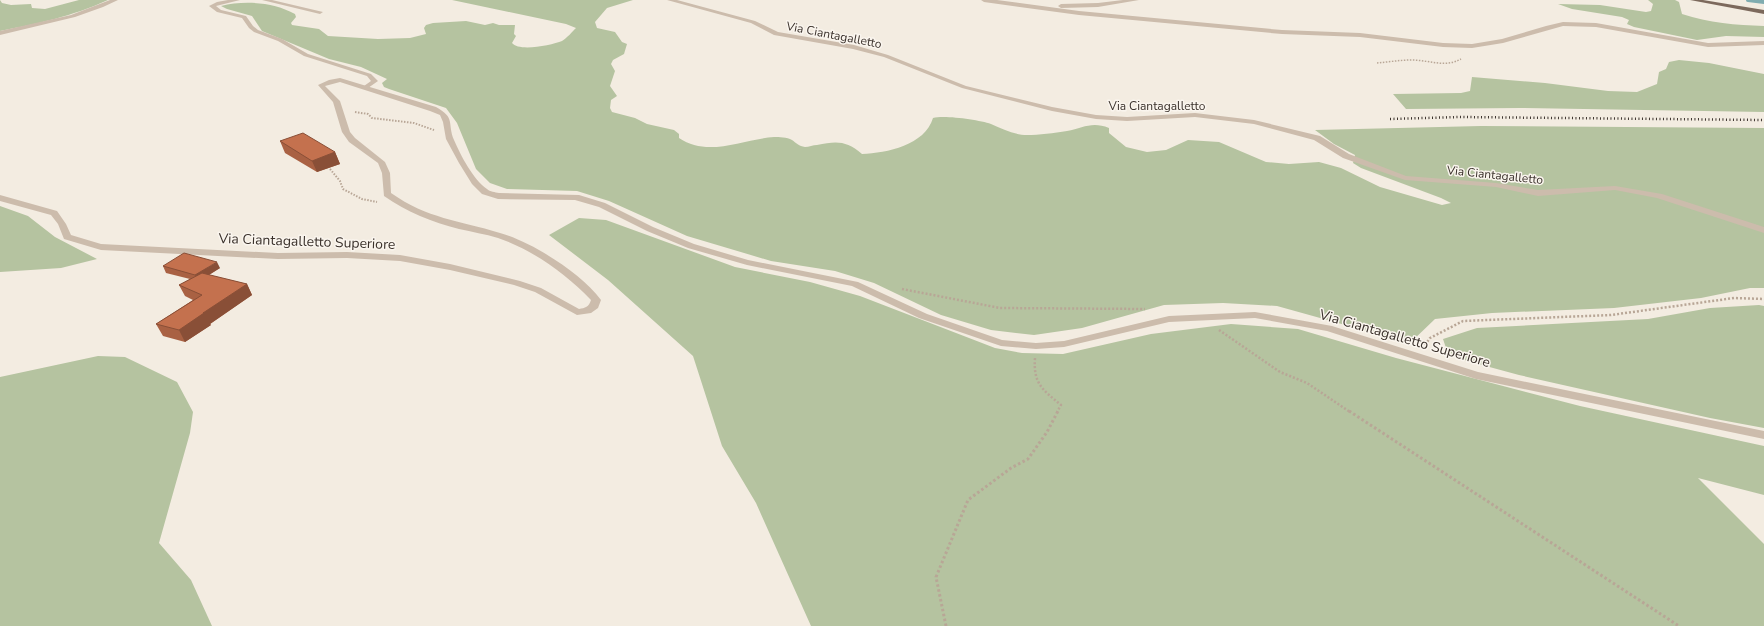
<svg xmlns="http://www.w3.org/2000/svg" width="1764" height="626" font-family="'Nunito Sans',sans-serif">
<rect width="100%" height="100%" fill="#f3ece1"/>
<!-- green -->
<path fill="#b5c3a0" d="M0,0L2,3L11,5L31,4L32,8L45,9L79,0H108C70,17 40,23 0,31Z
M452,0H633L607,8L595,22L597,28L615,32L622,42L627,44L624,54L613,60L611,64L615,71L610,86L617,96L611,100L610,108L612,112L635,118L647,124L674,130L679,134V138C708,158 743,139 774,137C779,137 787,137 792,140C796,143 799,146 805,147C809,147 813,145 817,145C836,141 846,140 862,154C887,153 925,145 933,118C945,115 979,120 991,124C1003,129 1014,135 1027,135C1039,135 1054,133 1067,131C1083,128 1092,121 1109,128V133L1126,147L1147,152L1166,150L1188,140L1219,142L1266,162L1289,164L1319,162L1341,168L1380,187L1442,205L1451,203L1441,198L1361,168L1353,163L1355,155L1334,144L1315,130L1481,126L1764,128V288H1750L1701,298L1614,308L1492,313L1435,319L1410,343L1277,306L1223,303L1164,305L1082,328L1034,335L991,330L941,315L874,283L835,271L771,261L687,236L609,201L577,191L507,189L490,183L476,169L457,123L446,108L389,89L384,87L382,83L387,79L361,67L329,59L262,31L252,16L227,9L221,6C244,0 274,2 295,14L296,17L291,23L292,25L319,29L328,36L378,39L410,38L426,34L424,28L426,25L433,23L466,21L485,25L493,23L499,25H515L514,34L516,36L512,43C519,52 552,45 562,41C567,38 572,32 576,28L566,24Z
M1648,0H1675L1679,2L1682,14C1709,23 1736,25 1764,26V37L1726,36L1697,40L1634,27L1627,24L1629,20L1622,17L1572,9L1558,4L1600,5L1646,12L1651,11L1653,4Z
M1679,60L1709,63L1764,74V112L1519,108L1406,109L1393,94L1461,93L1470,91L1472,77L1545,83L1608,91L1637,92L1657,84L1659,72L1666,69L1669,62Z
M0,206L28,216L55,237L97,259L61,268L0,272Z
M579,218L606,220L735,267L810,282L860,296L995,348L1022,353L1063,354L1151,334L1231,324L1298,329L1396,358L1580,406L1764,446V495L1698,478L1764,544V626H811L756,503L722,446L693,356L608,280L549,235Z
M1759,305L1764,306V428L1710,418L1519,375L1471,362L1455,357L1446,348L1443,339L1477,328L1648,319L1710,308Z
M98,356L125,357L177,382L193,412L190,433L159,543L191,580L212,626H0V377Z"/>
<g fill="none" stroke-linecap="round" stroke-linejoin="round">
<!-- stream -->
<path stroke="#80acb0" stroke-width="4" d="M1748,0L1764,2"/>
<!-- path-far3 -->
<path stroke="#b8a696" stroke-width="1.5" stroke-dasharray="1.5 1.5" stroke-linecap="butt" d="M1377,63C1388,62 1400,60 1412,60C1429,60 1445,68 1461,59"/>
<!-- path-far2 -->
<path stroke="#b8a696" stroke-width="2" stroke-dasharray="1.5 1.5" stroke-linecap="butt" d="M355,112L368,114L372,118L414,123L434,130
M330,169L340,181L343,189L362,199L377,202"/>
<!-- path-far1 -->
<path stroke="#b8a696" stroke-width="2.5" stroke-dasharray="2 2" stroke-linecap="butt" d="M902,289L1000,308L1145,309
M1219,330L1280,372L1307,383L1350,412
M1425,345L1430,338L1463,321L1611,315L1734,298L1764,299
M1035,358C1033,384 1043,390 1061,405L1057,412"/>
<!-- path -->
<path stroke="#b8a696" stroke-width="3" stroke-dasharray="2.5 2.5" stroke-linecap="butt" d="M1349,411L1679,626
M946,626L936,577L968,500L1011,468L1028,459L1047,432L1058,411"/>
<!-- service -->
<path fill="#ccbcac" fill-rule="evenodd" d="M228,0H240L216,6L221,10L246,16L253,26L258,30L282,39L308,54L371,74L378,81L368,88H364V86L371,81L367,76L304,56L278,41L254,32L249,28L242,18L217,12L209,6L217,2Z
M262,0H272L323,12L320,14Z"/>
<!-- minor -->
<path fill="#ccbcac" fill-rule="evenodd" d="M110,0H118L103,7L75,17L0,35V31L71,15Z
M667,0H677L755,21L778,32L854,45L888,55L966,86L1052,107L1096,115L1127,117L1195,113L1254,120L1320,136L1349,154L1406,176L1496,183L1538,190L1615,186L1662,194L1764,227V233L1657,198L1615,190L1538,196L1496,187L1405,180L1343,158L1314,140L1254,124L1195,117L1127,121L1096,119L1052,111L962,88L884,57L853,49L774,35L751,23Z
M981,0H997L1079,11L1282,30L1360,33L1443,43L1472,44L1502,39L1546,26L1563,22L1596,23L1708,43L1764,41V45L1708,47L1596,27L1563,26L1503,43L1472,48L1443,47L1360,37L1282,34L1079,15L984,2Z
M1123,0H1139L1098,7L1061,8L1058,6L1061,4L1098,3Z
M340,78L436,107C456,118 447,123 454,140C461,156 473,179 487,189C490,192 495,192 499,193L579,195L605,203L653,227L694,244L748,260L858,282L927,314L1002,340L1036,343L1064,341L1169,316L1255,312L1332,326L1478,372L1764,431V439L1476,379L1327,331L1255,318L1169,322L1064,347L1036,349L1001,346L919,318L852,286L747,265L688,248L647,231L599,207L575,200L498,199L482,194L472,184L459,163L446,139L443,122L440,115L430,111L340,82L325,86L340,101L350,132L355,138L385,162L390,173L391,193C428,219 458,220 500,233C532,242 581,273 601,300L598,308L591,313L577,315L535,292L514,285L450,270L400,261L347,258L278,259L101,250L64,239L58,224L51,215L0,201V195L57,211L66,224L71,235L101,244L278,253L347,252L400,255L450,264L520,281L541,288L579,309C585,308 589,307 591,300C566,274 533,250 498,238C485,234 472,232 459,229C432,222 407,212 384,196L382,173L378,163L349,142L342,132L333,102L318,85L329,80Z"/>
<!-- primary -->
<path fill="#7c695c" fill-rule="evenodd" d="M1690,0H1703L1764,10V14Z"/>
<!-- rail -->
<path stroke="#3a312b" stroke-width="2.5" stroke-dasharray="1 2.5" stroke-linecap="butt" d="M1390,119L1459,117L1764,120"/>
</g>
<!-- wall -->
<path fill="#a96143" d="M280,141L335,152L340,164L317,172L285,153Z
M163,266L220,268L209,275L247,284L252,295L210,324L211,325L185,342L163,336L156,324L193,300L185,296L179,285L190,279L166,273Z"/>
<!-- shaded-wall -->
<path fill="#894f37" d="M335,152L340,164L317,172L312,161Z
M217,262L220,268L199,281L195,275Z
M247,284L252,295L210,324L211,325L185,342L179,330L203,313Z"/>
<!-- building -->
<path fill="#c4714e" stroke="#894f37" d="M303,133L335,152L312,161L280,141Z
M184,253L217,262L195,275L163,266Z
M202,273L247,284L203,313H204L179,330L156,324L202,295L179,285Z"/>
<g text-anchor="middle" stroke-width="3" stroke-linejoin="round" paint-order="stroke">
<!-- far-street labels -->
<g font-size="12" fill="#3a312b" stroke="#faf5ee">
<text transform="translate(834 35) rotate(11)" y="4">Via Ciantagalletto</text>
<text x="1157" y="110">Via Ciantagalletto</text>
<text transform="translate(1495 175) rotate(6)" y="4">Via Ciantagalletto</text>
</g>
<!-- street labels -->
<g font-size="14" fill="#3a312b" stroke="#faf5ee">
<text transform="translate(307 241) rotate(2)" y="5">Via Ciantagalletto Superiore</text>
<text transform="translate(1405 338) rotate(16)" y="5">Via Ciantagalletto Superiore</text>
</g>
</g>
</svg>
